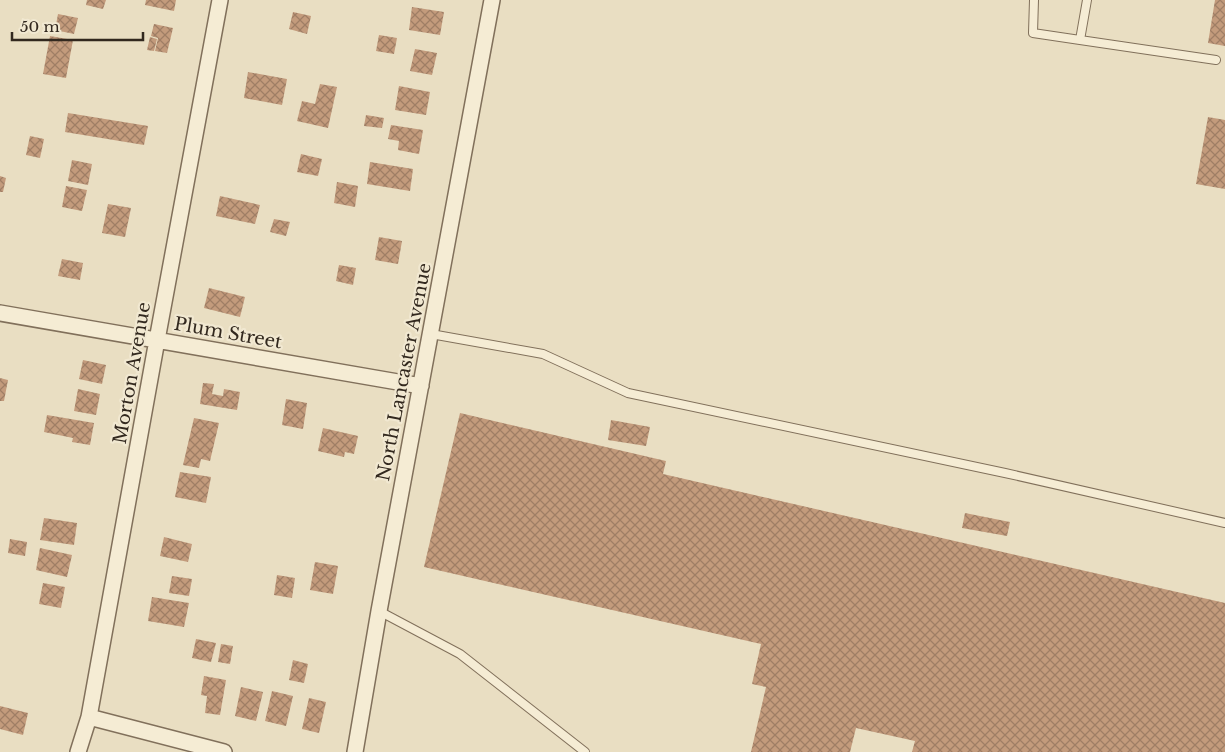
<svg xmlns="http://www.w3.org/2000/svg" width="1225" height="752" font-family="'Libre Baskerville',serif">
<defs>
<pattern id="building-cross-hatch" width="8" height="8" patternUnits="userSpaceOnUse" patternTransform="scale(1.25)"><rect width="8" height="8" fill="#c39b7c"/><path d="M0 0l8 8M0 8l8-8" fill="none" stroke="#9f7e65"/></pattern>
</defs>
<rect width="100%" height="100%" fill="#e9dec2"/>
<!-- building -->
<path fill="url(#building-cross-hatch)" d="M87,0H106L103,9L86,5Z
M146,0H176L174,11L145,5Z
M1215,0H1225V46L1208,43Z
M412,7L444,12L440,35L409,30Z
M293,12L311,16L307,34L289,29Z
M58,14L78,18L74,34L55,30Z
M154,24L173,28L167,53L155,51L158,38L151,36Z
M379,35L397,38L394,54L376,51Z
M50,36L73,40L66,78L43,74Z
M150,37L157,39L154,51L147,50Z
M415,49L437,53L432,75L410,71Z
M248,72L287,79L282,105L244,98Z
M320,84L337,87L328,128L297,121L302,101L315,104Z
M399,86L430,92L426,115L395,110Z
M68,113L148,126L144,145L65,132Z
M366,115L384,118L382,128L364,126Z
M1208,117L1225,120V189L1196,184Z
M391,125L423,130L419,154L398,150L399,141L388,139Z
M30,136L44,139L40,158L26,155Z
M301,154L322,159L318,176L297,172Z
M72,160L92,164L88,185L68,181Z
M370,162L413,169L410,191L367,184Z
M0,176L6,178L3,192H0Z
M337,182L358,186L355,207L334,203Z
M66,186L87,190L82,211L62,207Z
M220,196L260,205L255,224L216,216Z
M108,204L131,208L125,237L102,233Z
M274,219L290,222L286,236L270,232Z
M379,237L402,241L398,264L375,260Z
M62,259L83,263L80,280L58,276Z
M339,265L356,268L353,285L336,281Z
M209,288L245,297L240,317L204,308Z
M83,360L106,365L102,384L79,379Z
M0,378L8,380L4,401H0Z
M203,383L214,384L212,394L223,396L224,389L240,392L237,410L200,404Z
M78,389L100,394L96,415L74,411Z
M286,399L307,403L303,429L282,425Z
M460,413L666,461L663,474L1225,603V752H912L915,741L856,728L850,752H751L766,687L752,684L761,644L424,567Z
M47,415L94,423L90,445L72,442L73,438L44,432Z
M194,418L219,423L210,461L201,459L199,468L183,465Z
M611,420L650,427L646,446L608,440Z
M323,428L358,436L354,454L345,452L344,457L318,451Z
M180,472L211,477L206,503L175,497Z
M965,513L1010,522L1007,536L962,528Z
M44,518L77,523L74,545L40,540Z
M164,537L192,544L188,562L160,556Z
M10,539L27,542L25,556L8,553Z
M40,548L72,555L67,577L36,570Z
M315,562L338,566L333,594L310,590Z
M277,575L295,578L292,598L274,595Z
M172,576L192,579L189,596L169,593Z
M43,583L65,587L61,608L39,604Z
M152,597L189,603L184,627L148,621Z
M196,639L216,643L211,662L192,658Z
M221,644L233,646L230,664L218,662Z
M293,660L308,664L304,683L289,680Z
M204,676L226,680L220,715L205,713L207,696L201,695Z
M241,687L263,692L256,721L235,716Z
M272,691L293,696L286,726L265,721Z
M309,698L326,702L319,733L302,729Z
M0,706L28,713L23,735L0,729Z"/>
<g fill="none" stroke-linecap="round" stroke-linejoin="round">
<!-- lane casing -->
<g stroke="#81705b" stroke-width="10">
<path id="lane" d="M1034,0L1033,33L1080,40L1087,0
M1080,40L1216,60
M431,334L543,354L628,393L1005,473L1225,523
M379,611L460,654L585,752"/>
</g>
<!-- street casing -->
<g stroke="#81705b" stroke-width="18">
<path id="street" d="M0,313L421,386
M89,717L224,752
M78,752L89,717L157,340L220,0
M355,752L379,611L492,0"/>
</g>
<!-- lane -->
<use href="#lane" stroke="#f5ecd4" stroke-width="8"/>
<!-- street -->
<use href="#street" stroke="#f5ecd4" stroke-width="15"/>
</g>
<g text-anchor="middle" stroke-width="4.5" stroke-linejoin="round" paint-order="stroke">
<!-- street labels -->
<g font-size="18" fill="#32281e" stroke="#f1e8d1">
<text transform="translate(228 333) rotate(10)" y="6">Plum Street</text>
<text transform="translate(404 372) rotate(-79)" y="6">North Lancaster Avenue</text>
<text transform="translate(132 373) rotate(-80)" y="6">Morton Avenue</text>
</g>
</g>
<!-- scale -->
<path d="M12 32v8h131v-8" fill="none" stroke="#32281e" stroke-width="2.5"/>
<text x="20" y="32" font-size="15" fill="#32281e" stroke="#f1e8d1" stroke-width="4" paint-order="stroke">50 m</text>
</svg>
